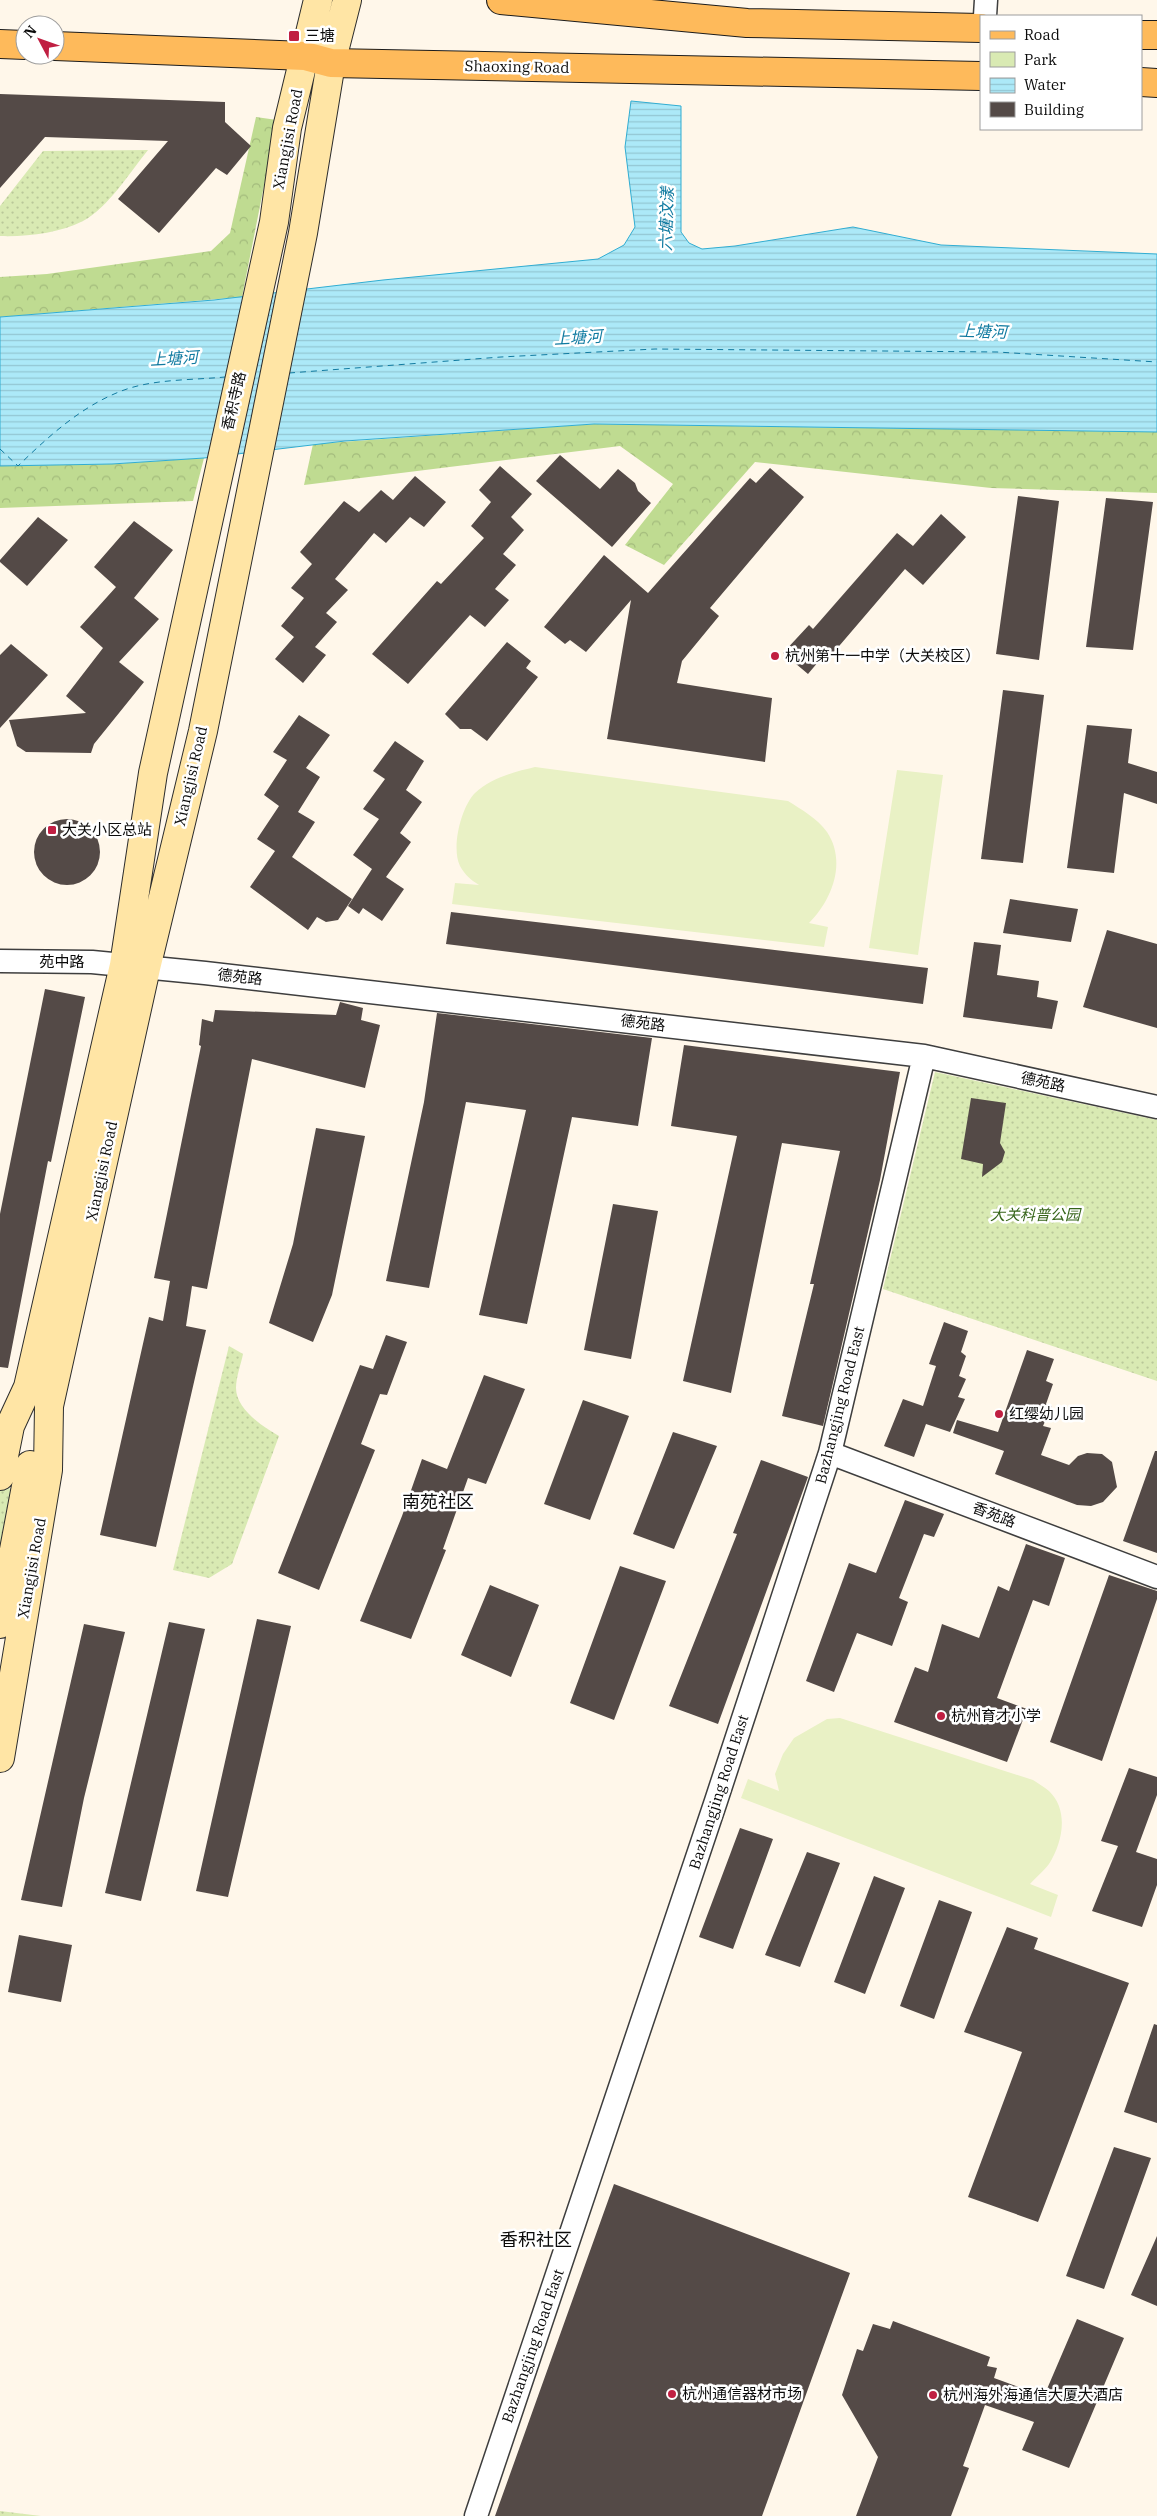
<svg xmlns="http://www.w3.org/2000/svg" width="1157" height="2516" font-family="'IBM Plex Serif','Noto Sans SC',serif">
<defs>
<pattern id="green-dots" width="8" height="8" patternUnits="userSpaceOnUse" patternTransform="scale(1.25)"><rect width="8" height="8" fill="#d9eab3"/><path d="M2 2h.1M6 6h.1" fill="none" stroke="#b9c799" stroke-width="1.8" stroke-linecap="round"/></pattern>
<pattern id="forest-crowns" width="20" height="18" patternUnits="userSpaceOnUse" patternTransform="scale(1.25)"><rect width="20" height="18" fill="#bfdb91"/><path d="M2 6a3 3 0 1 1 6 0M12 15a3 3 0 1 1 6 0" fill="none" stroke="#a3bb7c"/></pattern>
<pattern id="water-rules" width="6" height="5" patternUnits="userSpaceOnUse" patternTransform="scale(1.25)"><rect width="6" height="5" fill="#ace9f8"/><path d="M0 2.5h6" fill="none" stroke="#93c6d3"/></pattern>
</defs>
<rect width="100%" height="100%" fill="#fff7ea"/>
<!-- green -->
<path fill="url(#green-dots)" d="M148,150C131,171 107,209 83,221C60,233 26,237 0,236V206L43,151Z
M935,1072L1157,1120V1381L883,1289Z
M229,1346L243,1354C241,1364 236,1377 236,1388C236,1409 263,1427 279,1436L232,1564L209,1578L173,1570Z
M0,1488L26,1489L0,1607Z
M0,2511L41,2516H0Z"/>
<!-- forest -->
<path fill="url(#forest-crowns)" d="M256,117L277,120L242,297L0,317V277L47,274L211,251L230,233Z
M594,424L1157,432V493L991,488L755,462L664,565L625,545L673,484L620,446L304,485L313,444Z
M204,458L193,501L0,508V466L112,464Z"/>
<!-- pitch -->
<path fill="#e9f1c5" d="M535,767L788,801C802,810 817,818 827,832C847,862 832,900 809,923L828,927L824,947L452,904L455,883L479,885C471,880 465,875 460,866C451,848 461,807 475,793C491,778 514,772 535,767Z
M897,770L943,775L918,955L869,948Z
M840,1718L1033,1780C1038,1783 1044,1787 1049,1791C1069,1810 1063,1842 1049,1864C1044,1871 1036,1877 1030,1884L1058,1895L1051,1917L741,1798L748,1779L779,1791L775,1774L783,1754L794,1738L827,1719Z"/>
<!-- water -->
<path fill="url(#water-rules)" stroke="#31add2" d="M631,101L681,106V232L689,243L702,249L735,246L853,227L941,245L1157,254V432L594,424L345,441L204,458L112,464L0,466V317L214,300L383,280L598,259L624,245L635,227L625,147Z"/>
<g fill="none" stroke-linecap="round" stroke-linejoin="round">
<!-- ferry -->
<path stroke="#117ba1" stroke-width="1" stroke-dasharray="6 5" stroke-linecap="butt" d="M289,373L501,357L655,349L997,352L1157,362
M0,449L18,466C51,434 86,402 130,388C160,379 194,380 225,377"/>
</g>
<!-- building -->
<path fill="#544a47" d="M0,94L225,102V122L251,146L227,175L216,168L159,233L118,199L168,141L45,137L0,188Z
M560,455L600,489L618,469L635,483L638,491L651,503L612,547L536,481Z
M500,466L532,494L511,517L524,530L503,554L516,565L495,589L509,600L485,627L470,615L408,684L372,654L437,581L441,584L484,538L471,526L491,502L479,490Z
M770,468L804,497L710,608L719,616L682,661L677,683L772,698L765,762L607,739L631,600L586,652L570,640L565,644L544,627L604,555L648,593L750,478L756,483Z
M415,476L446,502L424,527L410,517L386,543L374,533L335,579L348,590L326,613L337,622L315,647L326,655L303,683L275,659L294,637L281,626L304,598L291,588L312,564L300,552L344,501L359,512L381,490L393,500Z
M1018,496L1059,501L1039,660L996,654Z
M1106,498L1153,502L1133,650L1086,647Z
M941,514L966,537L923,585L905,569L828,659L824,655L808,674L783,653L809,625L813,629L897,533L913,546Z
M38,517L68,540L27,586L0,562V560Z
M134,521L173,550L134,598L159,619L119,662L144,682L94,744L91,753L26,752L17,746L9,720L86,713L66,696L103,648L80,627L116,587L94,567Z
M507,642L531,661L526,668L538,677L487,741L471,729H460L445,714Z
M11,644L48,675L0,728V655Z
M1003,690L1044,695L1023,863L981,859Z
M299,715L330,735L306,768L320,777L298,812L315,822L292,857L352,899L338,920L326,922L317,917L308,930L250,887L275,851L257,839L279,806L264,795L287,760L273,752Z
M1087,725L1132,729L1128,763L1157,772V804L1124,793L1114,873L1067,868Z
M395,741L424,761L406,790L422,802L400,833L411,842L386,877L404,889L382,921L363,908L359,914L348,906L372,869L353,855L379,819L363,809L385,779L373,771Z
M34 852a33 33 0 1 1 66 0a33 33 0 1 1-66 0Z
M1010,899L1078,909L1071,942L1003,933Z
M451,912L928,968L923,1004L446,944Z
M1107,930L1157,944V1028L1083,1007Z
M974,942L1001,945L997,975L1039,981L1037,997L1058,1001L1052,1029L963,1017Z
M45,989L85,997L51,1162L48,1161L8,1368L0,1367V1214Z
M340,1002L363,1008L361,1020L380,1025L365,1088L252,1059L207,1289L192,1286L186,1326L206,1330L156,1547L100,1535L149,1317L163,1321L170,1281L154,1278L201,1046L199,1045L202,1019L213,1022L215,1010L336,1015Z
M437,1013L652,1038L638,1126L572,1117L527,1324L479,1315L526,1110L466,1102L429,1288L386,1281L424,1102Z
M684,1045L900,1072L880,1180L823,1426L782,1416L814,1284H810L840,1151L782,1143L731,1393L683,1381L737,1136L671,1126Z
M971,1098L1006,1103L1000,1143L1005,1152L1002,1162L982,1177L983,1164L961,1159Z
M316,1128L365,1136L332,1295L313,1342L269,1323L293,1244Z
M613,1204L658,1211L631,1359L584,1350Z
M944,1322L968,1331L961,1352L966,1356L959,1376L966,1379L958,1397L965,1399L950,1432L926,1424L914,1457L884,1446L903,1399L923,1406L936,1366L929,1364Z
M386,1335L407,1342L387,1395L380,1394L361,1444L375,1450L319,1590L278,1573L360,1365L373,1369Z
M1027,1350L1054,1359L1046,1381L1053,1384L1046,1404L1052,1406L1043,1426L1051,1428L1041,1455L1069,1465L1078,1456L1087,1453L1102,1454L1112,1462L1117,1487L1103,1502L1091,1506L1077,1505L995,1474L1004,1451L953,1433L957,1420L998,1432Z
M484,1375L525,1389L486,1484L468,1478L443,1549L446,1550L411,1639L360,1621L402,1516L422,1459L447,1469Z
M583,1400L629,1416L590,1520L544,1504Z
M673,1432L717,1446L674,1549L633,1534Z
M1155,1451H1157V1553L1123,1541Z
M761,1460L808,1477L718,1724L669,1706L737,1534L733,1533Z
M905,1500L944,1514L934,1537L924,1534L899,1598L908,1602L892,1646L857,1633L834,1692L806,1681L849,1563L876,1573Z
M1026,1544L1065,1558L1049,1606L1033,1600L997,1698L1027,1709L1007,1762L894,1722L915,1667L928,1672L942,1624L979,1638L998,1586L1009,1591Z
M620,1566L666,1581L614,1720L570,1703Z
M1109,1575L1157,1591V1599L1102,1761L1050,1742Z
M490,1585L539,1605L511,1677L461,1655Z
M257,1619L291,1626L228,1897L196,1891Z
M169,1622L205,1629L141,1901L105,1893Z
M84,1624L125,1632L84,1798L62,1907L21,1900Z
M1129,1768L1157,1777V1795L1136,1852L1157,1859V1885L1142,1927L1092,1911L1118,1846L1101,1841Z
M740,1828L773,1839L733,1949L699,1937Z
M807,1852L840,1863L800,1967L765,1955Z
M874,1876L905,1888L865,1994L834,1982Z
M939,1900L972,1912L934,2019L900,2006Z
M1007,1927L1038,1938L1034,1949L1129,1983L1038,2222L968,2197L1022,2052L964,2032Z
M19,1935L72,1945L61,2002L8,1992Z
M1154,2024L1157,2025V2123L1124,2112Z
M1114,2147L1151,2158L1104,2289L1066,2276Z
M614,2184L850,2273L762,2516H495Z
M1157,2236V2306L1131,2295Z
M1077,2319L1124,2338L1069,2468L1022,2450L1034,2422L985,2405L963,2466L969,2468L951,2516H856L878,2457L842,2395L857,2349L863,2351L873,2324L890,2329L893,2321L990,2357L987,2366L997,2368L994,2378L1044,2396Z"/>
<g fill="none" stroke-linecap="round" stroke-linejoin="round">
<!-- minor casing -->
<g stroke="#3e3e3e" stroke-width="25">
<path id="minor" d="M985,16L986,0
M0,961L92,962L205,973L924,1056L1157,1107
M830,1453L1157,1577
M476,2516L716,1801L830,1453L924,1056"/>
</g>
<!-- secondary casing -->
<g stroke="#2d2d2d" stroke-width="30">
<path id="secondary" d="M0,1476L10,1426L28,1387L124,965L153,773L274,222L287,128L318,0
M0,1624L30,1465
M0,1758L48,1470L49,1406L146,968L203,731L303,233L331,63L347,0"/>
</g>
<!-- primary casing -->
<g stroke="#1c1c1c" stroke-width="30">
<path id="primary" d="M501,0L747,23L981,28
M1141,35H1157
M0,44L25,45
M55,46L305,56L331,63L981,76
M1141,82L1157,83"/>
</g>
<!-- minor -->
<use href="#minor" stroke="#fff" stroke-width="22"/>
<!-- secondary -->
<use href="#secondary" stroke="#ffe5a5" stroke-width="28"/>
<!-- primary -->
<use href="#primary" stroke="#feba5b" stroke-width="28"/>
</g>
<!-- markers -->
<g fill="#c01f42" stroke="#fff" stroke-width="2">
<rect x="288" y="30" width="12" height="12" rx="2.5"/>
<circle cx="775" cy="656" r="5"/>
<rect x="47" y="825" width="10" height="10" rx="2.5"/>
<circle cx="999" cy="1414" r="5"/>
<circle cx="941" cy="1716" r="5"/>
<circle cx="672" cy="2394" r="5"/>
<circle cx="933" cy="2395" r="5"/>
</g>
<g text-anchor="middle" stroke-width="5" stroke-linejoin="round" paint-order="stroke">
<!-- poi labels -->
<g font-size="15" fill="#0b0b0b" stroke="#fff" text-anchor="start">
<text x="305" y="41">三塘</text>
<text x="785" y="661">杭州第十一中学（大关校区）</text>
<text x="62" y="835">大关小区总站</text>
<text x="1009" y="1419">红缨幼儿园</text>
<text x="951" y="1721">杭州育才小学</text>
<text x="682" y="2399">杭州通信器材市场</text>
<text x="943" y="2400">杭州海外海通信大厦大酒店</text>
</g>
<!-- street labels -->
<g font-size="15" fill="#0b0b0b" stroke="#fff">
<text transform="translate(517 67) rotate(1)" y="5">Shaoxing Road</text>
<text transform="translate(288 139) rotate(-79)" y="5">Xiangjisi Road</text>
<text transform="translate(234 401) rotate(-77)" y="5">香积寺路</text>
<text transform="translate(191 776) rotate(-77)" y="5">Xiangjisi Road</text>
<text x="62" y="967">苑中路</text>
<text transform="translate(240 977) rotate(6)" y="5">德苑路</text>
<text transform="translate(643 1023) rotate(7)" y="5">德苑路</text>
<text transform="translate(1043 1082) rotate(12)" y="5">德苑路</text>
<text transform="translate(102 1171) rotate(-78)" y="5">Xiangjisi Road</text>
<text transform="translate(840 1405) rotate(-76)" y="5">Bazhangjing Road East</text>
<text transform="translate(994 1515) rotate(21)" y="5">香苑路</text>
<text transform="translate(32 1568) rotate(-80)" y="5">Xiangjisi Road</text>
<text transform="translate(719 1792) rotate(-72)" y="5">Bazhangjing Road East</text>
<text transform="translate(533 2346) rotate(-71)" y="5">Bazhangjing Road East</text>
</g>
<!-- park labels -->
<g font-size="15" font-style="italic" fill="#36651a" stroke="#fff">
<text x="1035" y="1220">大关科普公园</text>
</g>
<!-- water labels -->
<g font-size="16" font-style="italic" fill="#117ba1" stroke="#fff">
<text transform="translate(666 219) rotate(-88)" y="6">六塘汶漾</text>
<text transform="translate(983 331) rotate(2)" y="6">上塘河</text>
<text transform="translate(578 337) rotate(-3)" y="6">上塘河</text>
<text transform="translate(174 358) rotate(-3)" y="6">上塘河</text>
</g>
<!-- quarter labels -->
<g font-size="18" fill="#0b0b0b" stroke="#fff">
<text x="438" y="1508">南苑社区</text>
<text x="536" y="2246">香积社区</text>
</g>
</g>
<!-- legend -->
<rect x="980" y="15" width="162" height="115" fill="#ffffff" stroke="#9d9d9d"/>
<rect x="990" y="31" width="25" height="8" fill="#feba5b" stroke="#9d9d9d"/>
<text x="1024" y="40" font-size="15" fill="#0b0b0b">Road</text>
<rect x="990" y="52" width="25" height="15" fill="#d9eab3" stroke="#9d9d9d"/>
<text x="1024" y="65" font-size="15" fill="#0b0b0b">Park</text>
<rect x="990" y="78" width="25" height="15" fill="url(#water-rules)" stroke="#9d9d9d"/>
<text x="1024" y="90" font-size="15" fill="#0b0b0b">Water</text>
<rect x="990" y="102" width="25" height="15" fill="#544a47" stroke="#9d9d9d"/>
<text x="1024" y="115" font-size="15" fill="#0b0b0b">Building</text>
<!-- north arrow -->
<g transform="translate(40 40) rotate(311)"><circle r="24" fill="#ffffff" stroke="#9d9d9d"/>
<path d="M0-4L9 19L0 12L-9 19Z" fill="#c01f42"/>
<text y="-8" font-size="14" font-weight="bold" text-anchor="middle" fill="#0b0b0b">N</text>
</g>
</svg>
